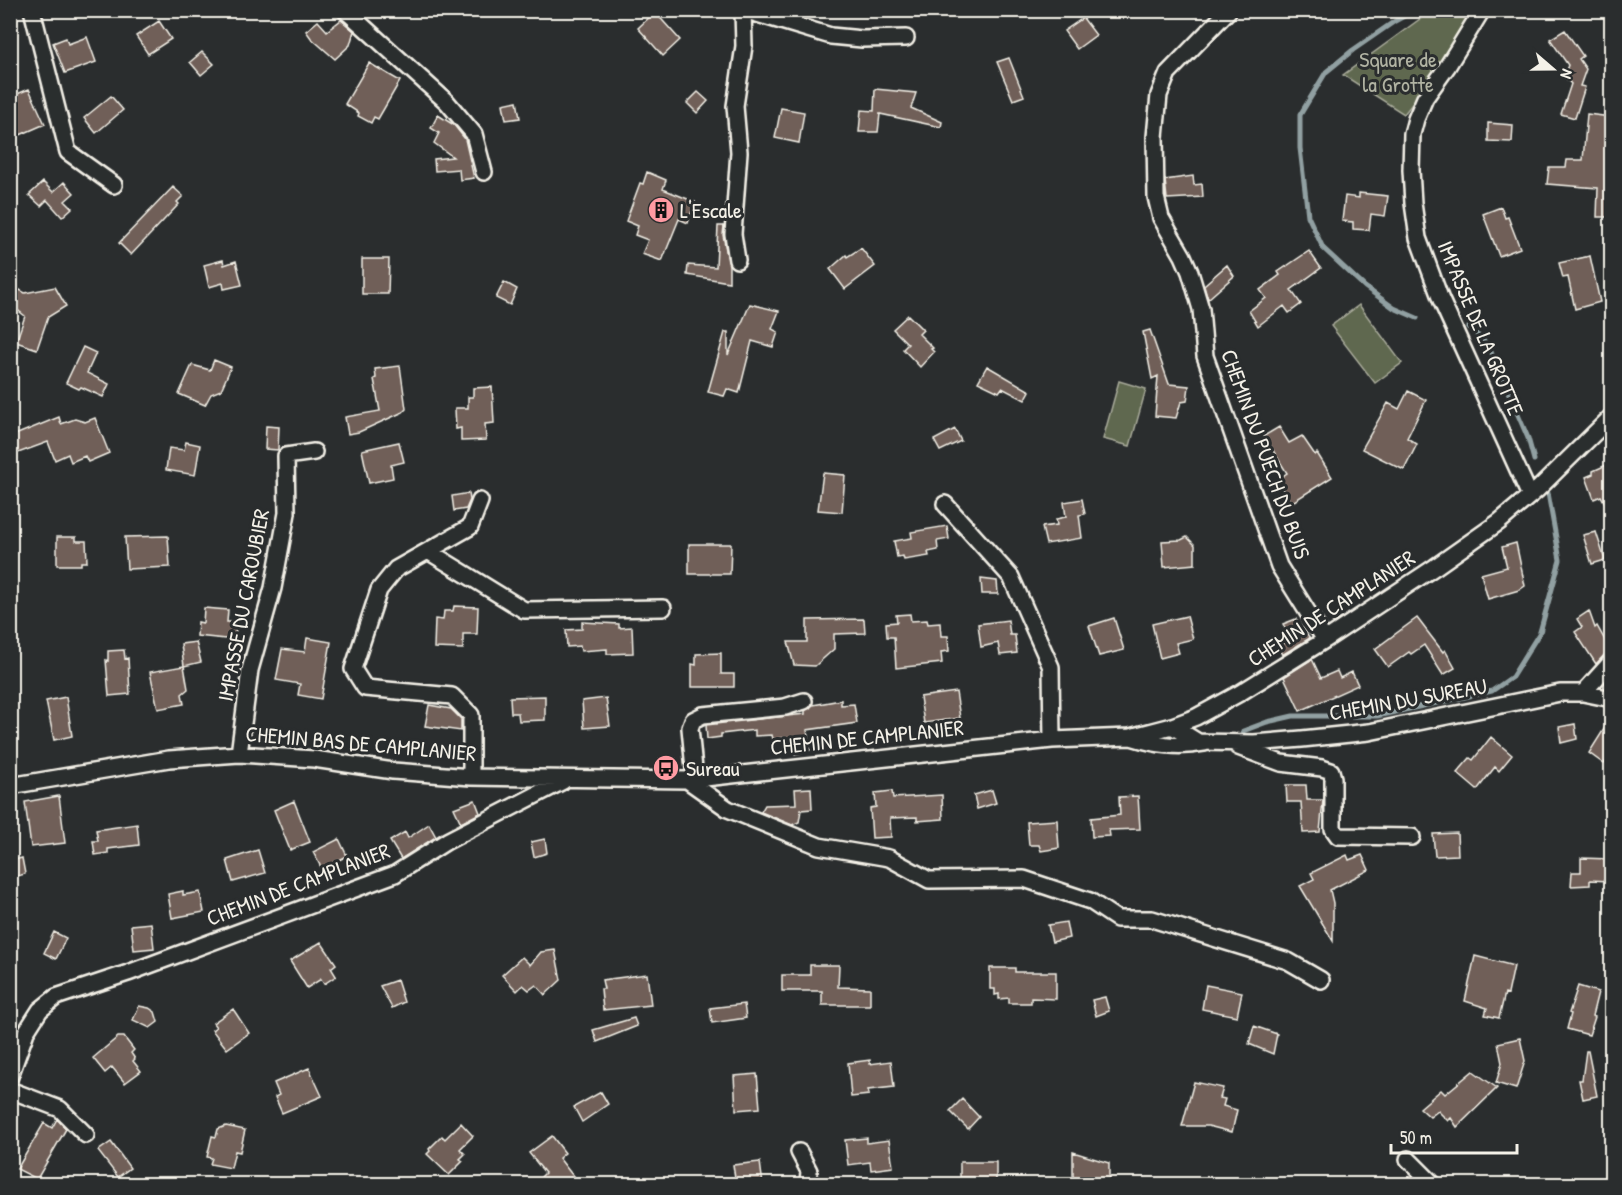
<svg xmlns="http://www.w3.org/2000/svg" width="1622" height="1195" font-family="'Patrick Hand',sans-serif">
<rect width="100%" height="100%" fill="#2a2d2e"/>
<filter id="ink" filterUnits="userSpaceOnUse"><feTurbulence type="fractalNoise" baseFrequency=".0167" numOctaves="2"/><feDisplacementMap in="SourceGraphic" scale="12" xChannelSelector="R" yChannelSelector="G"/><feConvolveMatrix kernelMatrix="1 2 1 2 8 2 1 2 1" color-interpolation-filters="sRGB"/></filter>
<g filter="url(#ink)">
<!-- green -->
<path fill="#5f684f" stroke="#aaac9c" stroke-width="1.5" d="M1431,11H1477L1443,65L1404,114L1343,75Z
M1359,305L1402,363L1375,383L1331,326Z
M1119,381L1146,389L1130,446L1103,439Z"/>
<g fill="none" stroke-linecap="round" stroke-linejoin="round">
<!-- stream -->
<path stroke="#91a0a2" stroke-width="5" d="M1415,10L1395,21L1353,50L1326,72L1300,115V148L1308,216L1323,248L1365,287L1394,308L1417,318
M1469,327L1488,345L1528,438L1534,460
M1243,731L1267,722L1293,716H1377L1492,691L1512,677L1540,632L1560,560L1548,493"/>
</g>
<!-- building -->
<path fill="#705f58" stroke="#f4f1e8" stroke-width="1.5" d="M655,12L680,40L663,56L638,28Z
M1083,18L1096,35L1077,49L1064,31Z
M341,20L354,31L350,45L335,59L311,38L306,31L318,21L327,31Z
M159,21L171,39L148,54L136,36Z
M1565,30L1583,56L1579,59L1586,69L1580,86L1585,87L1575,118L1561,114L1571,84L1564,76L1568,65L1550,39Z
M87,37L96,62L65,73L53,43L66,38L68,44Z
M202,52L214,64L201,75L190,62Z
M1009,58L1024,96L1013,100L997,62Z
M369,63L400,81L378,119L374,117L371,123L358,116L359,113L345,104Z
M29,89L45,124L20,135L10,116V97Z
M875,89L916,93L911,108L942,122L941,127L880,114L878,132H859L861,110L874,111Z
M698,92L708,101L697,113L687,103Z
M111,96L123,110L96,133L84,118Z
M517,101L520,118L506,120L503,104Z
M781,108L804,112L799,143L775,138Z
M1587,114L1611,117L1609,150H1611V217H1597L1598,188L1547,184L1549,167H1566L1567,160H1583Z
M438,115L454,125L465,139L474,178L460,180L459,169L435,171L434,159L453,157L434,143L439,133L431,128Z
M1488,123L1513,125L1512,142L1488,141Z
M647,172L666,180L663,189L695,202L688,223L679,219L662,261L642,254L648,240L635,235L638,226L626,221L640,183L643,184Z
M1193,176L1194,185L1202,184L1203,197L1167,199L1165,180Z
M43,182L53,192L64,182L74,193L65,201L72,208L62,217L47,200L41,206L29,195Z
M173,187L183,196L177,202L179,204L131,255L119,243Z
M1359,193L1388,196L1385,216L1371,214L1369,230L1353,229V222L1342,221L1345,196L1359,198Z
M1501,207L1505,218L1508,217L1520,248L1499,256L1483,214Z
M718,226H724L723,235L729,265V282L687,275L688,265L716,267Z
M861,248L875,266L845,289L830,269L846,255L847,257Z
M1309,251L1321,268L1291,290L1301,304L1289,313L1284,306L1258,326L1249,311L1266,298L1260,290L1280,275L1278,272Z
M1590,256L1600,302L1575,309L1568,277L1563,278L1559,263Z
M362,259H389L388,294H362Z
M223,260L224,265L236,261L242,285L224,289L223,283L209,287L204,265Z
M1227,265L1234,276L1208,299L1204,285Z
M504,282L517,289L510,305L496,298Z
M55,287L66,306L48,317L37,349L16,342L25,316L15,308L17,304L10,299L18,289L25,293Z
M750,304L779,311L772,329L778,332L773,347L752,341L739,393L727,389L724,396L708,392L725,332H728V355Z
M908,315L923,330L919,334L933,348L931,349L934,352L920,367L903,349L908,344L893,329Z
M1150,330L1169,384L1189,386L1187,401L1181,402L1176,418L1155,416L1158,376L1152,379L1143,332Z
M83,347L96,353L87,373L109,384L103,397L81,387L79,389L66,383Z
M214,360L231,367L221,390L211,394L205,405L179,394L192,365L210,370Z
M400,366L406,409L403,412L359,432L348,434L345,417L380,411L374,379L376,378L375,369Z
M987,366L1030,391L1025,400L1002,388L999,392L978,382Z
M492,387L494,423L485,424L486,440L461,441V428L456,429L455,408H468V397H473V388Z
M1408,391L1426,400L1407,438L1417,444L1404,470L1362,449L1388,403L1399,409Z
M59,417L61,424L75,419L85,422L95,418L109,453L88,462L85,456L71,462L68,454L55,460L48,442L10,456V437Z
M266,426L279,427L278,450L265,449Z
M1279,427L1289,443L1302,436L1315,455L1317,453L1332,477L1291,503L1277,480L1287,473L1264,436Z
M955,429L961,441L940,451L934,440Z
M186,442L200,445L195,475L166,470L169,448L184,450Z
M399,442L404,462L391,465L393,478L369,483L362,450Z
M1611,463V514L1601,496L1594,499L1586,477L1593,474V471Z
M823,473L845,475L842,512L818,510Z
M469,493L470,500L466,509L454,511L452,496Z
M1082,499L1085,514L1079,515L1082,538L1046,544L1042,527L1057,525L1056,519L1066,517L1064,502Z
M947,526L949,539L937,541L938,550L928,552L929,556L904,560L903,556L897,557L894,541L912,538L911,532Z
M1596,532L1605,560L1592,564L1583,535Z
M168,536L170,567L127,569L125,537Z
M57,537H76V541H86L87,562H81V565H57Z
M1187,537L1195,545V564L1164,567L1162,541L1181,540Z
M1516,543L1525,586L1519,590L1488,599L1481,574L1507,567L1502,547Z
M689,544H731L730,574H689Z
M981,579L997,581L998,594H982Z
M454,606L478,607L477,634H463V649L434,648L435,619L443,620L444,611H453Z
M204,608L228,610L227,622H236L235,640L197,636L198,622L203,623Z
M1589,611L1595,628L1597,626L1611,651L1605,654L1596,664L1575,632L1582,627L1577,619Z
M910,614L911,621L927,620L928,624L940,623L941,636H948L949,651L941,652L942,663L896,668L894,637H887L886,623L897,622L896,615Z
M1187,616L1193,639L1176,643L1179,653L1160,658L1152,624Z
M1114,618L1124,650L1099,656L1089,626Z
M1417,618L1443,652L1445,650L1455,668L1443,675L1424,645L1411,654L1409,652L1388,667L1375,649Z
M864,619L865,633L834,634V649L815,666L794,665L788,642H807V620Z
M1296,619L1310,638L1282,655L1278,646L1291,640L1283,624Z
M1008,620L1010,635H1015L1017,653L1000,655L998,643L981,647L978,624Z
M582,622L619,624V628L632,627L633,653L607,654V649L581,651L580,646L567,647L566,630L582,629Z
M307,638L331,642L321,699L298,695L300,684L276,680L282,649L305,652Z
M196,642L201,662L184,666L188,689L182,694L184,704L158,709L150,672L184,666L181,644Z
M124,650L125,659L128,658L130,694L109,696L106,660L108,661V651Z
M721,653V674H734V687H692V664L696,665V654Z
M1312,659L1321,678L1337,671L1340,678L1352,672L1358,685L1300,711L1284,677Z
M956,692L960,718L924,723L920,697Z
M545,696V720L519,721L518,713H511L510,697Z
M66,697L72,736L54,740L46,701Z
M606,698L610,726L584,728L582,701Z
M841,700V705L854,704L857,723L807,730L810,750L795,754L794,737L773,739L772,735L755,736V730L721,734V737L707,739L706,725L805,714V711L813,705Z
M429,705L451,709L461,719V731L425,726Z
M1611,718V754L1604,764L1589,753Z
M1575,724L1577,739L1561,743L1559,727Z
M1491,737L1512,755L1499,771L1495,767L1477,790L1457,773L1470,758L1473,760Z
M1286,785H1306L1307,800H1323L1320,832L1303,833L1301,802H1287Z
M811,788L812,809L801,810L799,822L792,825L761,812L765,805L796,804L795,789Z
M992,790L996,803L977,809L974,795Z
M892,791L893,798L942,795L943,819L917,821V817L890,818L891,837L872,838L870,808L876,807L875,793Z
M59,796L65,843L31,847L25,802Z
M1138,796L1140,829L1109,830L1110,836L1092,837L1091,818L1120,815L1119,797Z
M475,800L480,813L461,823L454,808Z
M294,801L310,842L290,850L274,810Z
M1057,820L1059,848L1041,851L1039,845H1029L1027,822Z
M137,824L139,845L108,849V853L95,855L93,841H98L96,830Z
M429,824L436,837L401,859L390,841L405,832L408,838Z
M1457,833L1458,855L1435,856L1433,834Z
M339,839L347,856L322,869L313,852Z
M545,839L547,853L534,857L531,842Z
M258,850L265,873L233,882L227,860Z
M1347,855L1349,860L1362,855L1369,870L1330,890L1333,903V941L1300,886L1314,879L1311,873Z
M22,858L25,874L10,878V861Z
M1581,858L1610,859L1609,881L1590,880V885L1571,886L1572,872H1581Z
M183,891V895L200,892L204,912L172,918L168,894Z
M1066,922L1069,938L1052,942L1048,925Z
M151,923L154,948L134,950L131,925Z
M54,932L66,938L56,959L44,953Z
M321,942L336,964L331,968L336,976L324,984L321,979L307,988L290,961Z
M555,950L561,980L545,995L536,985L529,990L523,985L517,991L502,975L522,957L530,965L541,952Z
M1475,956L1514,966L1508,994L1505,993L1499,1018L1485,1015L1487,1008L1465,1001Z
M810,965H839L838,987L870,988V1005H822V991H782V975H810Z
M990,968H1015V972H1056V999L1031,998V1003H1009V998L999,999V994L995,995V989H990Z
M647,974L651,1005L603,1010L601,989H604L602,980Z
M397,980L404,1002L392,1008L380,986Z
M1206,985L1242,992L1237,1016L1202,1009Z
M1578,986L1598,992L1592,1016L1595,1017L1589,1035L1567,1029L1571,1014L1569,1013Z
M1105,997L1109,1011L1096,1016L1092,1000Z
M744,1004L746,1018L712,1023L710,1008Z
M139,1006L149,1008L155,1012L158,1022L150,1028L133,1020Z
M233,1009L249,1033L227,1049L212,1030L216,1027L213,1023Z
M634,1018L637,1026L597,1042L593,1030Z
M1254,1026L1277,1034L1273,1054L1249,1044Z
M118,1037H124L134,1050L131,1053L135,1059L133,1061L141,1071L125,1083L112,1067L105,1073L93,1058Z
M1520,1038L1525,1061L1516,1089L1496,1083L1502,1063L1498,1043Z
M1586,1051H1588L1597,1096L1583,1099L1579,1080H1582Z
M870,1060V1064L891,1061L894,1087L868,1090L869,1095L851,1097L848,1063Z
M309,1068L322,1096L282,1113L275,1097L279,1095L274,1083Z
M1473,1071L1497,1088L1457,1127L1451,1118L1448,1121L1438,1111L1430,1117L1420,1108L1441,1090L1445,1094Z
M757,1074L760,1108L736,1110L734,1076Z
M1194,1082L1223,1088L1220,1098L1225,1099L1223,1106L1237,1110L1232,1132L1208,1126H1182Z
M601,1092L608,1104L582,1122L574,1107Z
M962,1099L979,1117L968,1129L950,1111Z
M57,1119L66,1129L37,1179L17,1169L44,1123L52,1128Z
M461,1123L473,1136L460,1149L465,1154L460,1159L463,1161L449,1175L427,1154L430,1151L429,1149L442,1136L445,1139Z
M226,1126L245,1130L240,1152L235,1151L231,1168L210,1164L212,1158L207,1157L212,1136L216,1137L218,1129Z
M552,1136L565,1153L559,1158L580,1185H547L541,1177L545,1173L529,1153Z
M867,1138V1143L889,1140L893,1167L871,1170L870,1162L848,1165L845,1140Z
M111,1142L130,1168L118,1177L98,1151Z
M1073,1152L1109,1163V1185H1073Z
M760,1162L763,1185L736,1184L733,1165Z
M960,1162H996V1185H974V1177H960Z"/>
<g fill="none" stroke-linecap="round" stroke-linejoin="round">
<!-- street casing -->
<g stroke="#f4f1e8" stroke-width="20">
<path id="street" d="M32,10L68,152L114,185
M345,10L447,102L474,134L484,172
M744,10L831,36L862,39L906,38
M1229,10L1168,73L1159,95L1155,137L1156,197L1161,218L1183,256L1190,272L1201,309L1205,356L1279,566L1325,640
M1482,10L1447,67L1425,98L1416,119L1412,134L1411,170L1413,203L1418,238L1441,300L1530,496
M737,260L733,234L739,152L735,106L744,46L743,10
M945,504L1011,577L1051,667L1052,740
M428,551L524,610L663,608
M1583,693L1612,661
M1172,726L1198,742L1254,743L1302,739L1369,732L1560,693H1583L1612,699
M1131,737C1157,745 1178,748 1205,743
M1238,747L1281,763L1322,768L1331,771L1333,778V829L1338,836L1412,837
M239,754L250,670L273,588L287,513L286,456L314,452
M471,777V715L452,696L365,688L353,669L379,590L396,569L470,527L480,501
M695,779L690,728L693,720L703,715L785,707L804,701
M687,780L728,809L819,846L889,858L929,880L1024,879L1090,901L1117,919H1152L1288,961L1321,980
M10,786L169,759L239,754L314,759L393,771L471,777L687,780L1052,740L1130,737L1172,726L1196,717L1240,693L1325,640L1435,567L1499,522L1538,489L1612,416
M10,1076L26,1032L40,1010L56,997L128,973L395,874L447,841L563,781
M10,1090L60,1109L86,1135
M799,1152L809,1171L808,1184
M1408,1159L1433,1184"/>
</g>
<!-- street -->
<use href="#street" stroke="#2a2d2e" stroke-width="15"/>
</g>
</g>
<!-- icons -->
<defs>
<g id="building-disc" transform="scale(1.35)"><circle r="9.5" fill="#ff9aa2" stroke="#2a2d2e"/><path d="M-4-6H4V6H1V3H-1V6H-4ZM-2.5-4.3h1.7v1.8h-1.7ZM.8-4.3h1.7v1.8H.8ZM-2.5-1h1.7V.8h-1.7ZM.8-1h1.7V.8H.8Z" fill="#111"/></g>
<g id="bus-disc" transform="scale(1.35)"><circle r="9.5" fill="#ff9aa2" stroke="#2a2d2e"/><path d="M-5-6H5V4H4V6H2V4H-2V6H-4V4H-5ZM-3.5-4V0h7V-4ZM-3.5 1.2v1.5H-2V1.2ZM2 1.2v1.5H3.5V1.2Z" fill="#111"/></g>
</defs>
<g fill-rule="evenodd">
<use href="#building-disc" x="661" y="210"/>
<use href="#bus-disc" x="666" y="768"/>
</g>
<g text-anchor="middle" stroke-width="6" stroke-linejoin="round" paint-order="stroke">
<!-- park labels -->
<g font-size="22" fill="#b1b3a3" stroke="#2a2d2e">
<text x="1398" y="67">Square de<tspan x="1398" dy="25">la Grotte</tspan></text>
</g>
<!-- poi labels -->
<g font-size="22" fill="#f4f1e8" stroke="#2a2d2e" text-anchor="start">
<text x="680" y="218">L'Escale</text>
<text x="686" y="776">Sureau</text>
</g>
<!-- street labels -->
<g font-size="22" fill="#f4f1e8" stroke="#2a2d2e">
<text transform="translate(1481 328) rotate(67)" y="8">IMPASSE DE LA GROTTE</text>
<text transform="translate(1266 454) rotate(70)" y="8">CHEMIN DU PUECH DU BUIS</text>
<text transform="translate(243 605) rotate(-79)" y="8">IMPASSE DU CAROUBIER</text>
<text transform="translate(1331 608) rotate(-33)" y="8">CHEMIN DE CAMPLANIER</text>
<text transform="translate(1408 699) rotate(-10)" y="8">CHEMIN DU SUREAU</text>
<text transform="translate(867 737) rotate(-6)" y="8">CHEMIN DE CAMPLANIER</text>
<text transform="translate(361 743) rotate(5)" y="8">CHEMIN BAS DE CAMPLANIER</text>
<text transform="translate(298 884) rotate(-21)" y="8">CHEMIN DE CAMPLANIER</text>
</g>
</g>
<!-- margin -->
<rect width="1622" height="1195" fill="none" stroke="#2a2d2e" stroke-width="36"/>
<rect x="18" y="18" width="1586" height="1159" fill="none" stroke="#f4f1e8" stroke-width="2" filter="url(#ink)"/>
<!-- north arrow -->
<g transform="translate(1553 69) rotate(110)" stroke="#2a2d2e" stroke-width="4.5" paint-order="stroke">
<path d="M0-4.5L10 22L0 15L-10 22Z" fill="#f4f1e8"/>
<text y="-9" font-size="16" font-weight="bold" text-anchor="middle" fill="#f4f1e8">N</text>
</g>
<!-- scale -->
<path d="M1391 1144v9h126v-9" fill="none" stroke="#f4f1e8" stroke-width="3"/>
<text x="1400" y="1144" font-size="18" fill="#f4f1e8" stroke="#2a2d2e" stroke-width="4.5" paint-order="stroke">50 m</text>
</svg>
